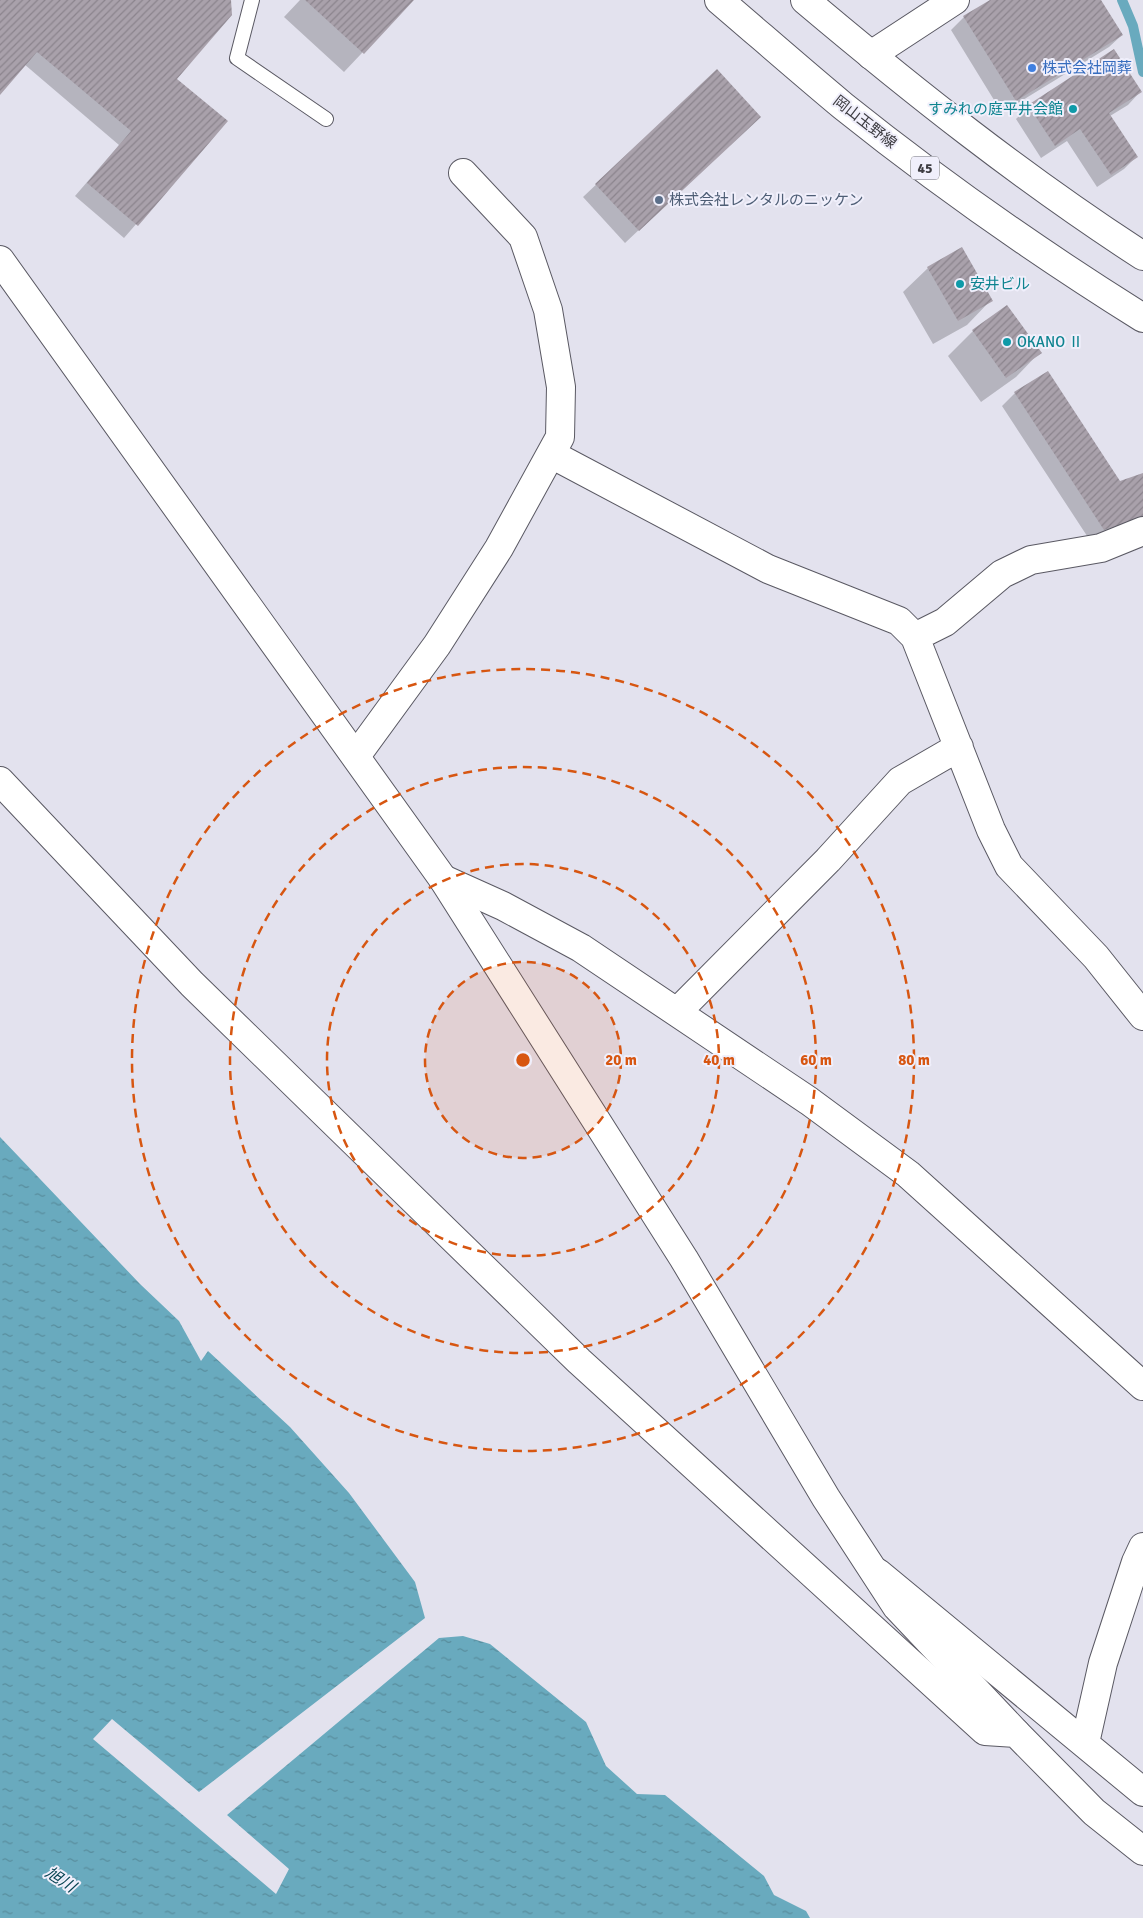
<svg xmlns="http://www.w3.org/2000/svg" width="1143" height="1918" font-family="Signika,'Noto Sans JP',sans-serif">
<defs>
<pattern id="water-ripples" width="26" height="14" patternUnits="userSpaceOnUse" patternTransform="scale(1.25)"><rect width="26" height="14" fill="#69aabe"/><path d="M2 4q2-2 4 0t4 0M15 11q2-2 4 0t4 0" fill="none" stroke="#588c9c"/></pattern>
<pattern id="building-hatch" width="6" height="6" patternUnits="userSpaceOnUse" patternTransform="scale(1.25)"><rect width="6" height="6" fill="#a9a1ab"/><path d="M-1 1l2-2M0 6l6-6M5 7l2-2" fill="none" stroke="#8b848d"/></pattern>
</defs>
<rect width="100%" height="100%" fill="#e3e2ee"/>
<!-- water -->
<path fill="url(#water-ripples)" d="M0,1137L140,1284L179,1321L201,1361L208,1351L290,1427L349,1493L415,1582L425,1618L199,1792L112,1719L93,1739L276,1894L289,1869L227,1815L439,1638L463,1636L490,1644L586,1722L606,1766L637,1794L665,1795L764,1876L774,1895L806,1911L810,1918H0Z"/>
<!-- shadow -->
<path fill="#0003" d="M0,0H230L175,79L226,121L124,238L75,196L119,145L24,64L0,93Z
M300,0H412L344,72L284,17Z
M992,0H1100L1122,35L1109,47L1002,113L951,30L964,17Z
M716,71L746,129L625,243L583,197Z
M1140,92L1128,105L1110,116L1136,157L1124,169L1097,187L1067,141L1041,158L1016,119L1029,106Z
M928,268L991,300L967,325L933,344L903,292Z
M1007,307L1040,352L1016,377L981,402L948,356L973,331Z
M1015,393L1119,482L1143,474V524L1091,542L1002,406Z"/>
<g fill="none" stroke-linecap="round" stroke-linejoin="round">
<!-- stream -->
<path stroke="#69aabe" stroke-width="10" d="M1122,0L1133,26L1143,72"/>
</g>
<!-- building -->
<path fill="url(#building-hatch)" d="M0,0H231L232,15L177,79L228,121L138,226L87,183L131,131L37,52L0,95Z
M305,0H414L364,54Z
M990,0H1101L1123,35L1016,101L963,16Z
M1114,49L1142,92L1109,113L1138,157L1111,175L1080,129L1055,146L1028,105Z
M717,69L761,117L639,231L595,184Z
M962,247L993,301L958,321L927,267Z
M1007,305L1042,353L1006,378L972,330Z
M1048,371L1120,481L1143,473V517L1104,530L1014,392Z"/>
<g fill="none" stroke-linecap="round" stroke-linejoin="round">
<!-- service casing -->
<g stroke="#5a5963" stroke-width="16">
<path id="service" d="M252,0L237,58L326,119"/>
</g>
<!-- minor casing -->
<g stroke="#5a5963" stroke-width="30">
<path id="minor" d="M871,55L955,0
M551,454L768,569L899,621L915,637L991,830L1009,866L1096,957L1143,1016
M915,637L945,622L1002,574L1031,560L1101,548L1143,531
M356,756L437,645L499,548L560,437L561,387L548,310L523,237L463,173
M0,781L192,984L579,1361L985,1731L1016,1733L1094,1812L1143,1851
M443,879L503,906L581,948L809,1101L908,1174L1143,1386
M677,1012L828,860L900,781L959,747
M878,1573L1143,1792
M1085,1743L1103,1663L1136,1562L1143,1547"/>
</g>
<!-- tertiary casing -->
<g stroke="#5a5963" stroke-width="30">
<path id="tertiary" d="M0,260L443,879L684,1259L826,1498L897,1607L1016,1733"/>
</g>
<!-- primary casing -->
<g stroke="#5a5963" stroke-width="30">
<path id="primary" d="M719,0C760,35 801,71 843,106C939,183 1039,253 1143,318
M805,0C913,91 1024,179 1143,256"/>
</g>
<!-- service -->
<use href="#service" stroke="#fff" stroke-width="14"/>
<!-- minor -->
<use href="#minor" stroke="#fff" stroke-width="28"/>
<!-- tertiary -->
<use href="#tertiary" stroke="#fff" stroke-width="28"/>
<!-- primary -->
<use href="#primary" stroke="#fff" stroke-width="28"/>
</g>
<!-- distance rings -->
<circle cx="523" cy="1060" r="98" fill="#d75611" fill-opacity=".12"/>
<g fill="none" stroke="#d75611" stroke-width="2.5" stroke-dasharray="9 6">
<circle cx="523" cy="1060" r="98"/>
<circle cx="523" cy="1060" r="196"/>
<circle cx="523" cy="1060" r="293"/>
<circle cx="523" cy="1060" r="391"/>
</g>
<!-- markers -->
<circle fill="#3f7fe0" stroke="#f0effb" stroke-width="2" cx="1032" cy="68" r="5"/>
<g fill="#0f9aa8" stroke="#f0effb" stroke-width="2">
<circle cx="1073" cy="109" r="5"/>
<circle cx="960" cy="284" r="5"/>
<circle cx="1007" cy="342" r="5"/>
</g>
<circle fill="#5c6f8a" stroke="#f0effb" stroke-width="2" cx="659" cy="200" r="5"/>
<g text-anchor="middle" stroke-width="4" stroke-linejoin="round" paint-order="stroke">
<!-- shield labels -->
<rect fill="#f0effb" stroke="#737279" stroke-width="1" x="911" y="156.5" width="28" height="23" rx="4"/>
<g font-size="14" font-weight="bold" fill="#3d3c41">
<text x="925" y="173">45</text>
</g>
<!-- shop labels -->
<g font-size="15" fill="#366cbe" stroke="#f0effb" text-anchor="start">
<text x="1042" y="73">株式会社岡葬</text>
</g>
<!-- culture labels -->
<g font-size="15" fill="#0d838f" stroke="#f0effb" text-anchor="start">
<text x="1063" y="114" text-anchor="end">すみれの庭平井会館</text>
<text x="970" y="289">安井ビル</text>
<text x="1017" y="347">OKANO Ⅱ</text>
</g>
<!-- street labels -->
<g font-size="15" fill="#3d3c41" stroke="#f0effb">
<text transform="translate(865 122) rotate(38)" y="5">岡山玉野線</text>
</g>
<!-- service labels -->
<g font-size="15" fill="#4e5e75" stroke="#f0effb" text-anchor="start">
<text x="669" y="205">株式会社レンタルのニッケン</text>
</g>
<!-- water labels -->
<g font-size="16" font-style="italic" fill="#084453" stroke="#f0effb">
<text transform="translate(61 1879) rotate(33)" y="6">旭川</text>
</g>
</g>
<circle cx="523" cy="1060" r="8" fill="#d75611" stroke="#f0effb" stroke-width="2.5"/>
<g font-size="15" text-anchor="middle" font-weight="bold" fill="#d75611" stroke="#f0effb" stroke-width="4" stroke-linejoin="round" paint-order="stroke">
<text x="621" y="1065">20 m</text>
<text x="719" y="1065">40 m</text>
<text x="816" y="1065">60 m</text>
<text x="914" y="1065">80 m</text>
</g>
</svg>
